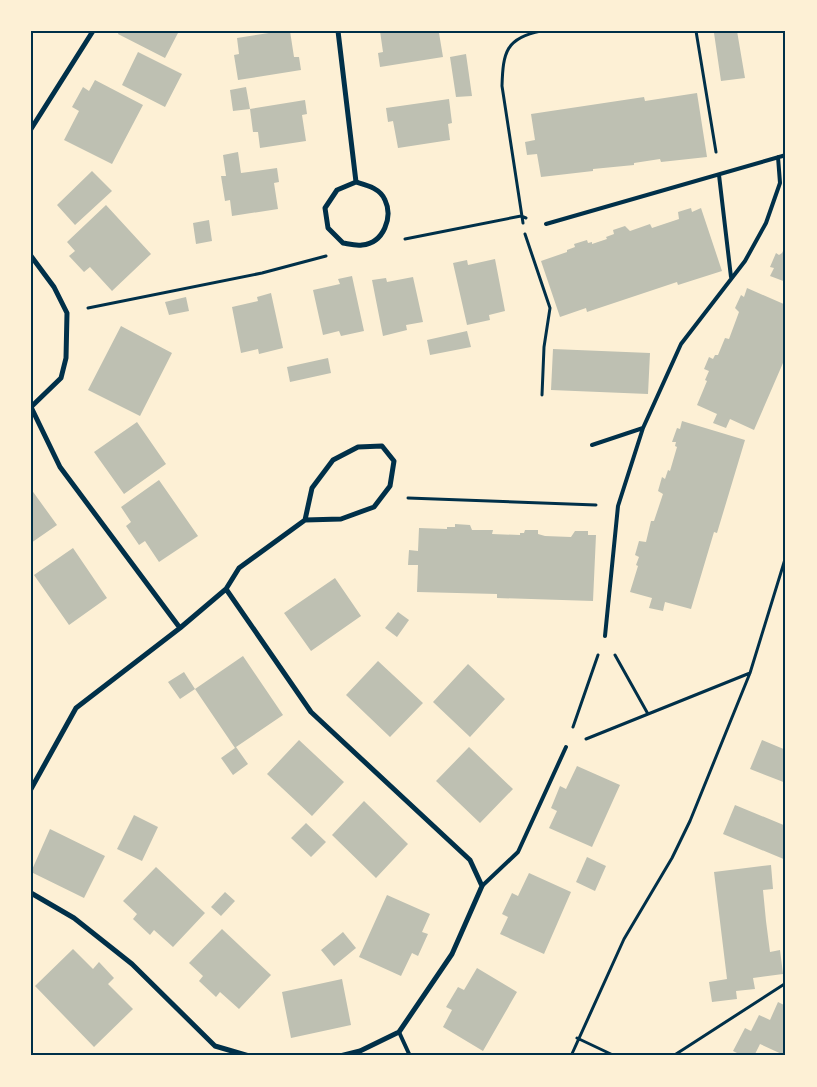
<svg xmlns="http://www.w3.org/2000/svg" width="817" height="1087" font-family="'Times New Roman',serif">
<rect width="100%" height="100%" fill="#fdf0d5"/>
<!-- building -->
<path fill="#bec0b2" d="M119,31H179L165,58L118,34Z
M282,31H290L294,57H299L301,70L238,80L234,55L239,54L237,38Z
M380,31L439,33L443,57L380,67L378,53L383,52Z
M724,31H737L745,78L721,81L714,33Z
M138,52L182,74L165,107L122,85Z
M466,54L472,96L456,97L450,57Z
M95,80L143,105L112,164L64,140L79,111L72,107L83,87L89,91Z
M246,87L250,109L233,111L230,90Z
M697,93L707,157L661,162L660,159L634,163V165L593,169V171L541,177L537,154L527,155L525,142L535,140L531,114L644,97L645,101Z
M449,99L452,123L448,124L450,140L398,148L393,121L388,122L386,108Z
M305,100L307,114L302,115L306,141L260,148L258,132H253L250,109Z
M238,152L241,173L277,168L279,182L274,183L278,209L232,216L230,200L225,201L221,176H226L223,155Z
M92,171L112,191L75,225L57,205Z
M106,205L151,254L112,291L90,267L84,272L69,256L75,251L67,242Z
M691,208L692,212L701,208L722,271L678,285L677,282L587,312L586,308L560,317L541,261L567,252V250L575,247L574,244L587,240L588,243L592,242V244L607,239L606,237L614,234L613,230L625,226L630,231L650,224L652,228L679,219L678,212Z
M209,220L212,241L196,244L193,223Z
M786,245V282L770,276L774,268L770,267L776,253L779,255L782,253Z
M495,259L505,311L489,315L490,320L467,325L453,263L467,260L468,265Z
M352,276L364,331L341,336L339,331L323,335L313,290L340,284L338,279Z
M413,277L423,322L406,325L407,330L383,336L372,280L386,278L387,282Z
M747,288L786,305V356L754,430L730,419L726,428L713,423L717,414L697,405L707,381L705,380L709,371L704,369L709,357L713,359L715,355H718L725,338L729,339L739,312L735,308L741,295L744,297Z
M271,293L283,348L259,354L258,349L241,353L232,307L258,301L257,297Z
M186,297L189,311L169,315L165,302Z
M121,326L172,353L140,416L88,390Z
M467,331L471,347L430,355L427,340Z
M553,349L650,353L648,394L551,390Z
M328,358L331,373L290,382L287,367Z
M682,421L745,440L717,533L714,532L691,609L665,602L663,611L649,608L652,598L630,592L638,566L636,565L639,557L635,555L639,541L646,542L651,521H654L663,494L658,491L662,477L665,479L668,470L670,471L677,447L675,446L676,442H672L677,428L680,429Z
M137,422L166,464L124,494L94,452Z
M159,480L198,536L159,562L145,541L139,545L126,526L131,522L121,507Z
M31,489L57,525L31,543Z
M455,524L470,525L472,530H493L492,534L520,535V533H524L525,530H538V534L545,536L571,537L575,531H588V535H596L593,601L497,598V594L417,592L418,565H408L409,550L418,551L419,528L447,529V527H455Z
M73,548L107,598L69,625L34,575Z
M335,578L361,616L311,651L284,613Z
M398,612L409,620L397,637L385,628Z
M243,656L283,715L236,747L248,764L233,775L221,758L235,748L195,689Z
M378,661L423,703L390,737L346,695Z
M468,664L505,699L470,737L433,702Z
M184,672L195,689L180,699L168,682Z
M299,740L344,782L312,816L267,774Z
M762,740L786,750V783L750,769Z
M469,747L513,789L480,823L436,781Z
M577,766L620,785L592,847L549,828L557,811L551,808L560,786L566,789Z
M364,801L408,844L376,878L332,835Z
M735,805L786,826V860L723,834Z
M134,815L158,827L142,861L117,849Z
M306,823L326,842L311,857L291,838Z
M50,829L105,856L84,898L31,872Z
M587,857L606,866L595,891L576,882Z
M771,865L773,889L763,890L766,921L770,952L780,950L783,974L753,978L755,989L736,991L737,999L712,1002L709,982L727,979L714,872Z
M156,867L205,913L173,947L154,930L150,935L133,919L137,914L123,901Z
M529,873L571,892L544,954L500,934L508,917L502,914L512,893L518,896Z
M225,892L235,901L221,916L211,907Z
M387,895L430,914L422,932L428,934L418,956L412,953L401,976L359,957Z
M222,929L271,975L239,1009L220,992L216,997L199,981L203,976L189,963Z
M343,932L356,948L334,966L321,950Z
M73,949L93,969L99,962L114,978L108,984L133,1009L94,1047L35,986Z
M477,968L517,992L483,1051L443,1027L452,1010L446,1007L458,987L464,990Z
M342,979L351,1025L291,1038L282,992Z
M778,1002L786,1006V1056L760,1044L754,1056H743L733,1051L745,1028L751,1031L759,1015L770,1020Z"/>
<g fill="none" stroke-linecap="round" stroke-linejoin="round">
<!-- path -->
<path stroke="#003049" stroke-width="3" d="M696,31L716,152
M523,223L502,86C503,52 506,38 541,31
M525,234L550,308L544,347L542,395
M405,239L521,216L526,218
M88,308L262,273L326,256
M408,498L596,505
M615,655L648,714
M573,727L598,655
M586,739L750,673L786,556
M577,1038L615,1056
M571,1056L624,939L672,858L690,821L750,673
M673,1056L786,983"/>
<!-- service -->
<path stroke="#003049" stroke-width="4" d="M719,175L731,277
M546,224L786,155
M592,445L643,428
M605,636L618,506L643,428L681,344L745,261L766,223L780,183L778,157
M482,886L518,852L566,747
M399,1032L410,1056"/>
<!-- minor -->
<path stroke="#003049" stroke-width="5" d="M338,31L356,182L337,190L325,208L328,228L343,243C349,244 356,246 362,245C384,243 393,217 385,200C380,188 366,185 356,182
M31,129L93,31
M31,256L54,287L67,313L66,358L61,378L31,407
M31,407L60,467L180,628
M226,589L311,712L470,860L482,886L452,954L399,1032L360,1051L340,1056
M31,789L76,708L180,628L226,589L239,568L305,520L341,519L374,507L390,486L394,461L382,446L358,447L333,460L312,488L305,520
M31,893L74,918L132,964L215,1046L249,1056"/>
</g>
<!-- border -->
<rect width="817" height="1087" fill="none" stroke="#fdf0d5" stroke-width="65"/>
<rect x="32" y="32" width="752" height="1022" fill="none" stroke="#003049" stroke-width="2"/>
</svg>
